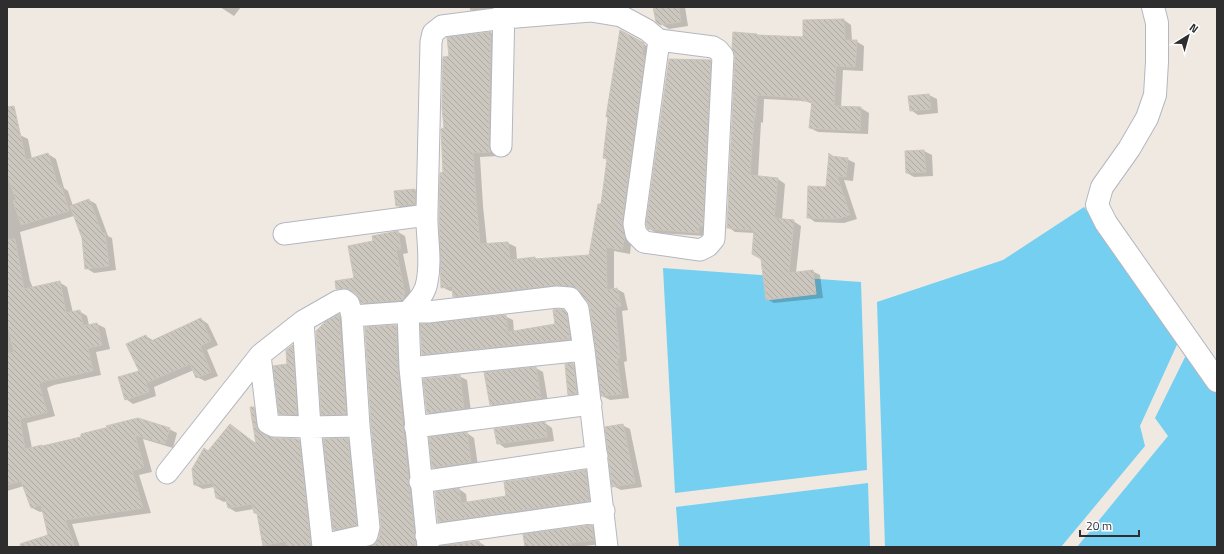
<svg xmlns="http://www.w3.org/2000/svg" width="1224" height="554" font-family="'Titillium Web',sans-serif">
<defs>
<pattern id="building-back-hatch" width="6" height="6" patternUnits="userSpaceOnUse"><rect width="6" height="6" fill="#cbc7bf"/><path d="M-1 5l2 2M0 0l6 6M5-1l2 2" fill="none" stroke="#afaba4"/></pattern>
</defs>
<rect width="100%" height="100%" fill="#efe9e1"/>
<!-- water -->
<path fill="#75cff0" d="M1084,207L1180,338L1140,426L1145,446L1061,547H885L877,302L1003,260Z
M663,268L861,282L867,470L675,493Z
M1189,349L1217,390V547H1077L1168,436L1155,418Z
M868,483L870,547H679L676,507Z"/>
<!-- shadow -->
<path fill="#0003" d="M220,7H241L234,16Z
M470,7H501L478,14L470,10Z
M654,7H685L688,26L669,29L661,24Z
M844,20L851,25L852,41H856L864,46L863,71L843,70L841,107L861,108L869,113L868,134L818,132L810,128L813,104L805,101L764,99L763,123L761,122L758,177L778,179L785,184L782,220L793,221L801,226L796,273L812,271L820,275L823,298L774,303L767,299L762,258L755,233L735,232L728,227L736,56L804,38Z
M621,32L651,48L630,254L614,251V290L617,289L624,293L628,310L622,311L627,361L624,362L629,398L610,400L602,396L591,307L589,301L580,291L564,289L461,301L454,296L453,291H450L442,287L445,128L450,57L448,38L491,33L499,37L496,151L498,156L480,157L483,206L487,245L508,243L516,247L517,260L535,258L538,260L590,256L601,206L608,160L604,158Z
M710,61L718,66L706,236L657,233L649,229Z
M929,95L937,99L938,113L918,115L911,110L910,97Z
M20,135L28,139L32,159L48,154L56,159L64,188L68,191L73,206L89,200L96,204L108,236L112,238L116,270L94,273L86,268L83,238L74,216L20,232L30,281L33,288L59,282L67,287L73,313L79,311L87,316L89,325L97,324L105,328L110,349L96,352L101,375L54,385L47,388L55,416L27,423L32,448L169,429L177,433L173,448L143,439L152,472L139,475L151,513L72,524L80,547H43L49,535L44,511L40,512L32,508L24,486L7,491V137Z
M924,151L932,155L933,176L914,177L907,173L906,152Z
M830,154L836,158L847,159L855,163L853,181L844,180L857,219L844,223L815,222L808,217L827,188Z
M415,190L423,195L422,208L404,210L397,205L395,192Z
M398,232L405,236L408,253L403,254L412,298L411,303L370,307L362,303L358,294L355,292L345,293L337,288L356,278L374,242Z
M563,311L571,315L577,343L430,358L423,354L505,316L513,320L514,332L556,325Z
M339,315L346,320L353,418L330,419L322,414L326,323Z
M201,319L208,324L218,345L207,350L218,376L205,381L197,377L194,370L154,387L156,396L133,404L126,399L141,371L146,336L154,341Z
M396,326L404,330L422,547H371L376,544L380,538L382,526L366,328Z
M293,346L300,350L304,418H288L280,414Z
M573,364L581,369L584,398L577,399L569,394L566,365Z
M536,368L543,372L548,402L498,409L491,405Z
M459,376L467,380L471,412L435,417L428,413Z
M254,408L261,412L264,430L266,435L273,439L299,440L306,444L318,547H268L264,545L258,515L255,513L254,509L236,512L229,508L227,501L224,502L216,498L214,487L203,489L195,485L209,452L237,430L257,444Z
M545,423L552,428L554,441L505,448L498,443Z
M622,425L630,429L642,487L621,490L613,486Z
M467,433L474,438L478,466L441,472L433,467Z
M348,439L355,444L364,529L342,534L334,530L324,440Z
M586,471L593,475L597,505L446,526L439,522L459,489L466,494L467,503L507,497Z
M592,526L600,530L601,544L577,547H526L524,535Z
M479,542L487,547H441Z"/>
<!-- building -->
<path fill="url(#building-back-hatch)" stroke="#cbc5ba" d="M653,7H679L681,22L660,25L656,22Z
M844,19L845,40H857L855,67L836,66L834,106L861,107L860,131L809,128L812,101H802V98L757,95L755,119H754L750,175L778,178L774,218L794,220L789,273L813,270L816,294L766,300L761,259L752,254L754,230L727,228L735,57L732,48L733,32L757,34V35L803,37V20Z
M620,30L644,43L642,55L645,56L622,222L625,237L622,250L606,247L607,290L617,288L621,306L615,307L620,358H617L622,394L601,396L590,307L588,302L576,288L556,285L453,297L452,286L441,288L439,221L440,173L443,172L441,129L444,128L442,107L443,57L449,56L447,37L491,32L489,118V146L491,152L473,153L476,201L480,244L508,242L510,260L535,257V259L589,255L598,204H601L604,182L607,159L603,158L608,117H606Z
M669,59L711,60L703,226H699V233L648,229L646,224Z
M929,94L931,109L910,111L908,96Z
M14,106L26,160L48,153L58,186L61,185L69,211L21,225L13,201L16,200L7,174V107Z
M924,150L926,172L906,173L905,151Z
M829,153L830,156L848,158L846,177L837,176L850,215L836,219L807,218L808,186L826,187Z
M415,189V204L396,206L394,191Z
M89,199L102,233H105L109,266L85,269L82,238L70,206Z
M398,231L401,249L396,250L405,294H403L404,298L402,300L361,303L357,295L351,290L347,288L336,289L335,281L354,278L348,246L373,241L372,236Z
M7,239H15L24,289L60,281L66,313L80,310L83,326L97,323L102,345L88,348L93,371L45,381L39,384L47,412L20,419L25,449L42,445V446L81,437V434L109,427L106,426L138,418L170,428L165,444L135,435L144,467L132,471L143,508L65,520L75,547H21L20,544L48,535L41,505L31,508L21,481L7,485V354L14,352L7,321Z
M557,309L564,310L567,314L570,339L422,355L420,324L506,315L508,332L555,324L553,310Z
M339,314L346,414L321,415L316,331L325,322Z
M201,318L211,341L200,346L211,372L196,378L190,364L146,383L149,392L125,400L118,377L139,371L126,344L146,335L149,342Z
M396,325L398,368L403,428L416,547H368L376,543L379,538L381,526L371,425L365,327Z
M293,345L297,415L279,414L273,366L287,364L286,350Z
M573,363L577,394L568,395L565,364Z
M536,367L541,398L490,405L484,372Z
M460,375L464,409L427,413L423,379Z
M250,407H254L256,425L258,430L263,434L274,438L299,439L311,544L307,545L308,547H287L286,541L263,546L257,513H254L252,504L228,508L225,496L216,498L213,483L194,485L192,469L204,448L208,451L230,424L256,444Z
M545,422L547,437L497,444L494,429Z
M623,424L635,483L612,487L605,427Z
M467,432L471,462L432,468L429,437Z
M348,438L357,525L333,530L323,439Z
M586,470L590,501L438,522L435,492L459,488L461,503L506,496L504,482Z
M592,525L594,540L570,543L571,547H525L523,534Z
M479,541L481,547H440V546Z"/>
<g fill="none" stroke-linecap="round" stroke-linejoin="round">
<!-- minor casing -->
<g stroke="#b4b7c1" stroke-width="23">
<path id="minor" d="M501,146L504,7
M284,234L427,215
M303,321L310,427L323,547
M260,355L268,423L274,426L310,427L359,426L352,316L408,312H428L557,297L570,298L578,309L584,350L607,547
M410,368L584,350
M415,427L591,404
M167,473L260,355L303,321L338,301L344,300L349,304L352,316
M420,482L597,456
M426,536L604,511
M323,545L367,535L369,527L359,426
M428,547L410,368L408,312C416,302 425,295 427,282C432,258 426,236 427,212C428,155 430,99 431,42L433,33L442,26L504,18L591,11L621,16L647,30L659,40L713,47L718,50L723,56L714,239L708,246L700,250L644,242L636,234L634,224L659,40"/>
</g>
<!-- tertiary casing -->
<g stroke="#b4b7c1" stroke-width="24">
<path id="tertiary" d="M1153,7L1157,23V62L1155,95L1147,118L1129,149L1102,187L1097,205L1106,223L1217,381"/>
</g>
<!-- minor -->
<use href="#minor" stroke="#fff" stroke-width="21"/>
<!-- tertiary -->
<use href="#tertiary" stroke="#fff" stroke-width="22"/>
</g>
<!-- border -->
<rect width="1224" height="554" fill="none" stroke="#2e2e2e" stroke-width="16"/>
<!-- north arrow -->
<g transform="translate(1188 36) rotate(37)" stroke="#ffffff" stroke-width="3" paint-order="stroke">
<path d="M0-3L7 15L0 10L-7 15Z" fill="#2e2e2e"/>
<text y="-6" font-size="11" font-weight="bold" text-anchor="middle" fill="#2e2e2e">N</text>
</g>
<!-- scale -->
<path d="M1080 530v6h59v-6" fill="none" stroke="#2e2e2e" stroke-width="2"/>
<text x="1086" y="530" font-size="12" fill="#2e2e2e" stroke="#ffffff" stroke-width="3" paint-order="stroke">20 m</text>
</svg>
